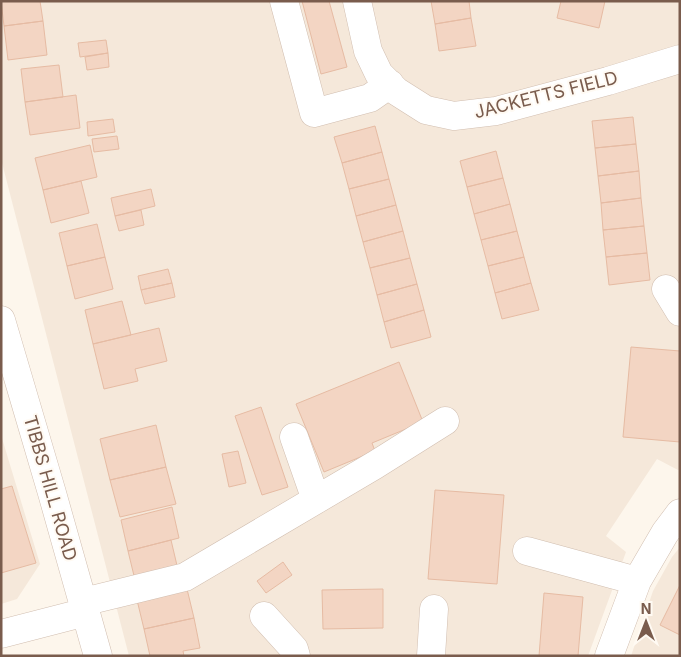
<svg xmlns="http://www.w3.org/2000/svg" width="681" height="657" font-family="Inter,sans-serif">
<rect width="100%" height="100%" fill="#fdf6ec"/>
<!-- residential -->
<path fill="#f5e8da" d="M1,1H680V469L678,470L657,459L606,536L626,552L588,656H129L1,159Z
M1,435L40,564L17,599L1,604Z
M680,547V656H631L653,591L672,557Z"/>
<!-- building -->
<path fill="#f3d5c3" stroke="#e6bba3" d="M1,1H40L43,21L4,26Z
M302,1H329L347,67L321,74Z
M431,1H469L471,18L435,24Z
M561,1H605L599,28L557,18Z
M471,18L476,46L439,51L435,24Z
M43,21L47,55L8,60L4,26Z
M106,40L108,53L80,57L78,43Z
M108,53L109,67L87,70L85,57Z
M59,65L63,97L25,102L21,69Z
M76,95L80,128L30,135L25,102Z
M633,117L636,144L595,148L592,121Z
M113,119L115,132L88,136L87,122Z
M375,126L382,152L342,163L334,137Z
M117,136L119,149L94,152L92,139Z
M636,144L639,171L598,176L595,148Z
M90,145L97,177L43,190L35,158Z
M496,151L503,178L467,187L460,161Z
M382,152L389,179L349,189L342,163Z
M639,171L641,198L601,203L598,176Z
M503,178L510,204L474,214L467,187Z
M389,179L396,205L356,216L349,189Z
M81,181L89,213L51,223L43,190Z
M151,189L155,206L115,216L111,198Z
M641,198L644,226L603,230L601,203Z
M510,204L517,231L481,240L474,214Z
M396,205L403,231L363,242L356,216Z
M141,210L144,225L119,231L115,216Z
M97,224L105,257L67,266L59,233Z
M644,226L647,253L606,257L603,230Z
M403,231L410,258L370,268L363,242Z
M517,231L524,257L488,266L481,240Z
M647,253L650,280L609,285L606,257Z
M105,257L113,289L75,299L67,266Z
M524,257L531,283L495,293L488,266Z
M410,258L417,284L377,295L370,268Z
M168,269L172,283L141,290L138,276Z
M172,283L175,297L145,304L141,290Z
M531,283L539,310L502,319L495,293Z
M417,284L424,310L384,322L377,295Z
M122,301L131,335L93,344L85,310Z
M424,310L431,337L391,348L384,322Z
M159,328L167,361L135,369L138,381L104,389L93,344Z
M631,347L680,351V442L623,437Z
M399,362L423,422L372,443L375,451L324,472L296,404Z
M261,407L288,487L262,495L235,416Z
M156,425L166,467L110,480L100,439Z
M238,451L246,483L229,487L222,454Z
M166,467L176,504L120,517L110,480Z
M12,486L36,563L1,573V489Z
M435,490L504,495L497,584L428,579Z
M172,507L179,538L128,551L121,520Z
M171,540L179,574L136,584L128,551Z
M283,562L292,575L266,593L257,581Z
M680,585V635L660,625Z
M187,589L194,618L144,629L137,600Z
M383,589V628L323,629L322,590Z
M544,593L583,597L578,656H539Z
M194,618L200,648L183,651L184,656H150L144,629Z"/>
<g fill="none" stroke-linecap="round" stroke-linejoin="round">
<!-- minor casing -->
<g stroke="#d1beb0" stroke-width="29">
<path id="minor" d="M284,1L314,113L370,98L390,84
M357,1L368,51L379,74L396,91L426,110L454,116L496,111L608,81L680,59
M666,289L680,312
M1,320L52,493L98,656
M294,437L316,500
M527,551L637,581
M83,602L185,577L375,465L445,421
M264,616L294,649L296,656
M1,634L86,612
M431,656L434,609
M609,656L637,581L665,533L680,513"/>
</g>
<!-- minor -->
<use href="#minor" stroke="#fff" stroke-width="28"/>
</g>
<g text-anchor="middle" stroke-width="4" stroke-linejoin="round" paint-order="stroke">
<!-- street labels -->
<g font-size="18" fill="#7a5c4d" stroke="#fffaf3">
<text transform="translate(546 95) rotate(-14)" y="6">JACKETTS FIELD</text>
<text transform="translate(50 488) rotate(74)" y="6">TIBBS HILL ROAD</text>
</g>
</g>
<!-- border -->
<rect width="681" height="657" fill="none" stroke="#7a5c4d" stroke-width="5"/>
<!-- north arrow -->
<g transform="translate(646 622)" stroke="#fffaf3" stroke-width="4" paint-order="stroke">
<path d="M0-4L9 19L0 12L-9 19Z" fill="#7a5c4d"/>
<text y="-8" font-size="14" font-weight="bold" text-anchor="middle" fill="#7a5c4d">N</text>
</g>
</svg>
